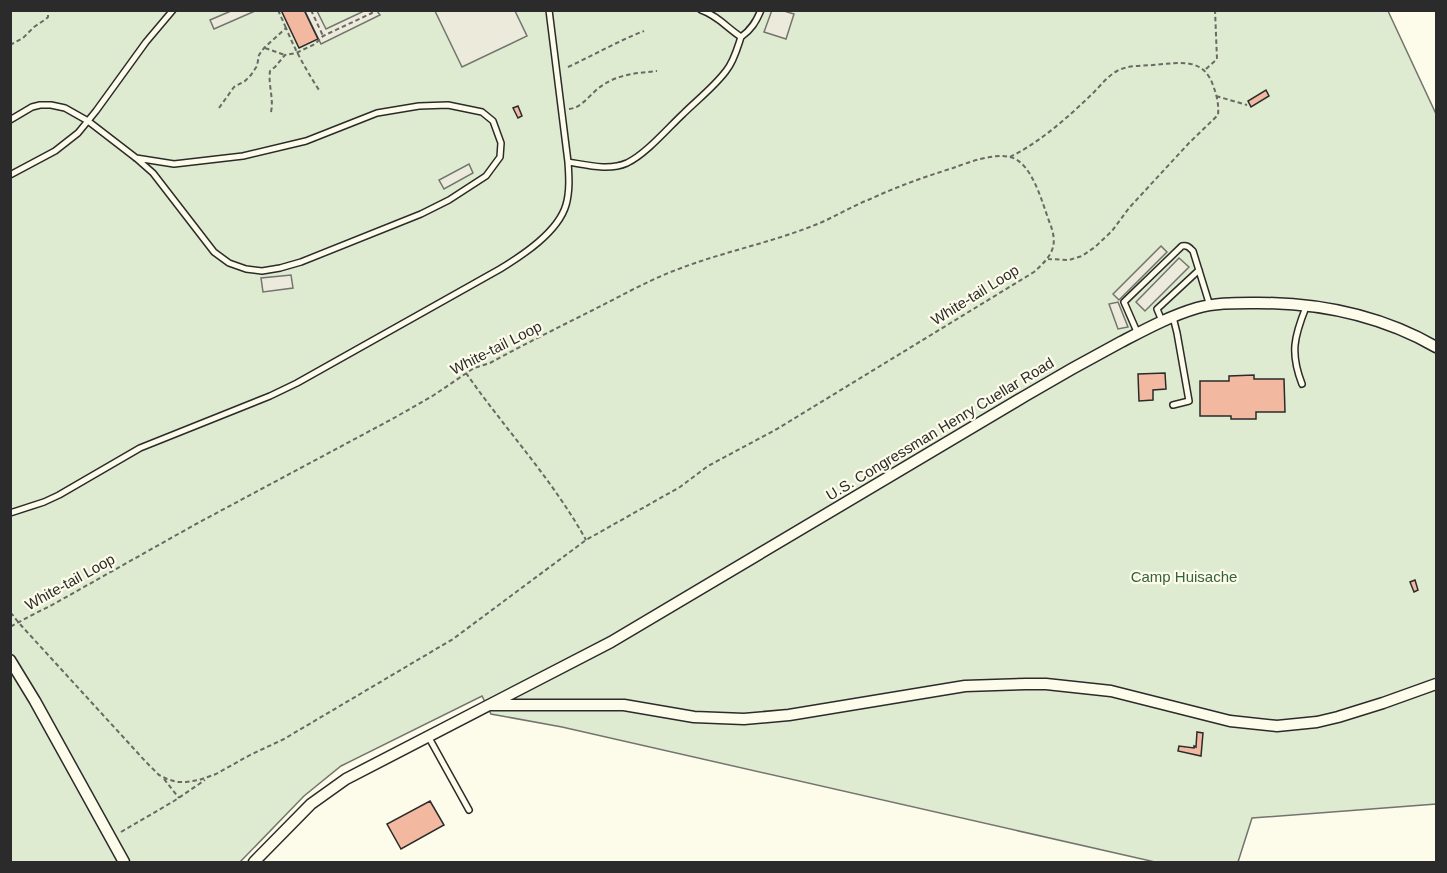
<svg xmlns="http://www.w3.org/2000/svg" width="1447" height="873" font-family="Arial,sans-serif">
<rect width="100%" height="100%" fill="#fdfbea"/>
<!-- green -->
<path fill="#deebd1" stroke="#74746e" stroke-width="1.5" d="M10,11H1388L1436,114V804L1252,818L1238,862H1155L562,727L491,714L482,696L341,766L304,796L240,862H11Z"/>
<!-- parking -->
<path fill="#eceadb" stroke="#74746e" stroke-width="1.5" d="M772,10L784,11L794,14L786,39L764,32Z
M231,11H255L214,29L210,20Z
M305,11H317L326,29L364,11H377L380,15L321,44Z
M435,11H515L527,36L462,67Z
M469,164L473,173L444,189L439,180Z
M1161,246L1167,252L1119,300L1113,294Z
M1179,258L1189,267L1145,311L1136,302Z
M291,275L293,288L263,292L261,278Z
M1118,302L1128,327L1118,329L1109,304Z"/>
<!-- building -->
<path fill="#f2b8a0" stroke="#2b2b2b" stroke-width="1.5" d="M281,10H304L318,39L299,48Z
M1266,90L1269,96L1251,107L1248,101Z
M518,106L522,116L518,118L513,108Z
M1165,373L1166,389L1153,390V400L1139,401L1138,374Z
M1254,375V379H1284L1285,412H1256V419H1231V416H1200V381H1229V376Z
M1415,580L1418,590L1414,592L1410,582Z
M1197,732L1203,733L1201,756L1178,751L1179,746L1194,748V746L1196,747Z
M430,801L444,825L401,849L387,824Z"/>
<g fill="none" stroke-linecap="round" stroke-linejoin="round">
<!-- lane casing -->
<g stroke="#2b2b2b" stroke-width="8">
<path id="lane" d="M701,10C718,16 726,27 741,37
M10,120L32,107L40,105H51L65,108L88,121L136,158L153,173L214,252L229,263L246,269L262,271L280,268L301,262L421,214L449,200L486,176L500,157L501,143L493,121L482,112L448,105L419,106L377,113L306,141L243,156L174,164L136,158
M568,162C587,165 609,171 627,163C646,154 668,128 683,114C697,100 714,87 726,71C734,61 737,49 741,37C751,30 756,22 761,10
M10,175L55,151L78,133L96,111L146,42L173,10
M1173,317L1177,333L1189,401L1173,405
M1162,321L1157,309L1199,270
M1138,334L1124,302L1182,246C1187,245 1189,247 1193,251L1210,306
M1302,384C1290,353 1294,337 1306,307
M10,513L44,502L59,495L140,448L270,396L297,383L500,269C523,255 558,232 566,205C570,191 569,176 568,162L549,10
M428,736L469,810"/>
</g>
<!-- street casing -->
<g stroke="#2b2b2b" stroke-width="13">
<path id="street" d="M10,660L35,701L124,862
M490,705H624L694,717L744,719L789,715L965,686L1026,684H1046L1111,691L1230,721L1277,726L1317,722L1338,717L1383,703L1436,684
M254,862L311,804L346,779L611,642L1025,396C1057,377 1089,359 1121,342C1146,329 1170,316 1197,308C1214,303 1233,303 1251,303C1315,302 1380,315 1436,347"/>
</g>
<!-- path -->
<path stroke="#6a6964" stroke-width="2" stroke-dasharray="4.5 3" stroke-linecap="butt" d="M278,10L286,28L289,27
M311,10L323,36
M10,45L23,38L34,27L46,19L48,17V10
M265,48L285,55
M568,67C594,55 618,41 644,31
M1206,69L1217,59L1215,10
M1216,96L1247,105
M219,108L234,87L245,81L251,75L257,66L259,55L264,48L286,28C295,50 306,70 319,90
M569,109C583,108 591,92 603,85C619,74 638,73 657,71
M271,112C274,98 268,85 270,71L275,67L285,55L296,53L315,44L323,36L372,13L371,10
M1010,157C1040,142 1066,119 1090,96C1099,88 1106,77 1117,71C1128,65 1141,66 1153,65C1180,63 1204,56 1214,88C1217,96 1219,106 1218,115L1189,143L1129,208L1112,231L1095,247L1082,256L1069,260L1048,259
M466,373C505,429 553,480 586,540
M10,614H12L18,622L146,762L159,775L167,779L177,782H186L199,780L216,774L250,755L284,739L453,639L586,540L680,487L708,466L777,429L1034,272C1053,255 1059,245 1049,221C1042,202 1032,162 1010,157C994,153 969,162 953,168C924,177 896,187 868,200C850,207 833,218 815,225C770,243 722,252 676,270C647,281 619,297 591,311C557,328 523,345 490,363L474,368L434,395L394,418L196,524L52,605C38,612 24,619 10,627
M164,779L179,798
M121,832L174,801L205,780"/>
<!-- lane -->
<use href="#lane" stroke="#fdfbea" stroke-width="5"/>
<!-- street -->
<use href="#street" stroke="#fdfbea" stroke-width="10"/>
</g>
<g text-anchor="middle" stroke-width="4.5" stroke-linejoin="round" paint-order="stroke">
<!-- street labels -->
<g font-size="15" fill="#2b2b2b" stroke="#fdfbea">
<text transform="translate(975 295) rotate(-32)" y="5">White-tail Loop</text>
<text transform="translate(496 348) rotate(-27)" y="5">White-tail Loop</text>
<text transform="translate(940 429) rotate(-31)" y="5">U.S. Congressman Henry Cuellar Road</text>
<text transform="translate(70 582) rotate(-29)" y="5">White-tail Loop</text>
</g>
<!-- park labels -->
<g font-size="15" fill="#34623c" stroke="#fdfbea">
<text x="1184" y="582">Camp Huisache</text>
</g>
</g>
<!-- border -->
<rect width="1447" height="873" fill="none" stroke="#2b2b2b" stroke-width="24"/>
</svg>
